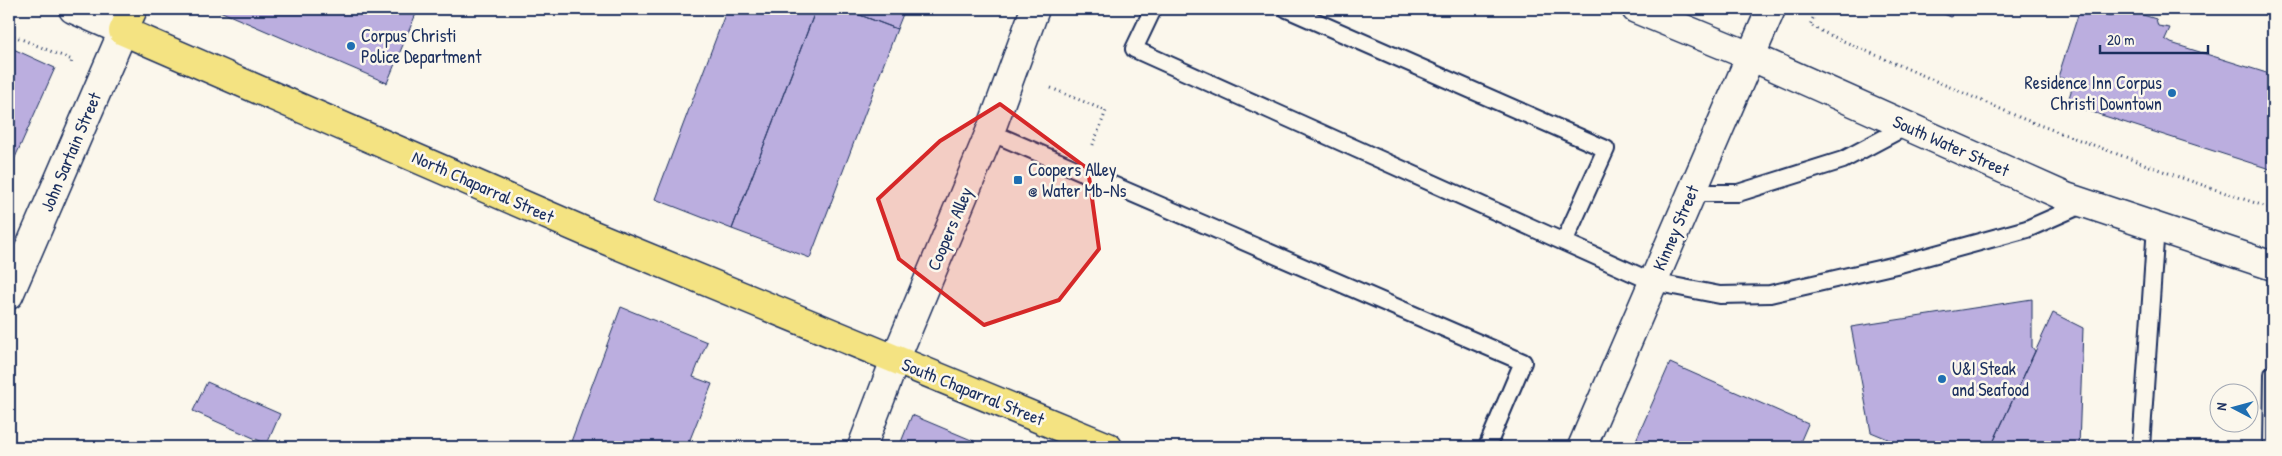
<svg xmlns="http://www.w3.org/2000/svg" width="2282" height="456" font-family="'Patrick Hand',sans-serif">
<rect width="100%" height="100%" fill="#fbf7ec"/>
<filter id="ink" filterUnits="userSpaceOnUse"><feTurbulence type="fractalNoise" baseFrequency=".02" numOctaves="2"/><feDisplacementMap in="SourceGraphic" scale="10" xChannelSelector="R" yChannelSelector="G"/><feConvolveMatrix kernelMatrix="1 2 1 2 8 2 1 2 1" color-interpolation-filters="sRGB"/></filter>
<g filter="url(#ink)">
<!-- building -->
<path fill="#bbaedf" stroke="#1b2f5e" d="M215,9H418L387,83Z
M727,9H816L732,229L655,199Z
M816,9H844L897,29L810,258L732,229Z
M844,9H905L897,29Z
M1932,9H1954L1951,17Z
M2080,9H2087L2111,16L2113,9H2124L2156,19L2158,26L2170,28L2165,39L2171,43L2273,75V170L2067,104L2074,82L2058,77Z
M9,47L55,68L9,171Z
M2032,299V347L2035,351L1991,447H1907L1871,432L1851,327Z
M621,307L707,342L693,377L712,384L687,447H569Z
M2053,313L2083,328L2079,447H1991Z
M1670,363L1808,424L1798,447H1633Z
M207,382L280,414L267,444L193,411Z
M912,415L988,447H899Z"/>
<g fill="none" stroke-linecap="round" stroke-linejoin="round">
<!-- lane casing -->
<g stroke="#1b2f5e" stroke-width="20">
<path id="lane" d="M1153,9L1134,49L1653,282L1720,295L1770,294L1896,265L2027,229L2086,203
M1287,9L1606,149L1564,242
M990,132L1523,362L1487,447
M1691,193H1738L1843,160L1907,126
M2141,447L2156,226
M2272,447L2273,374"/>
</g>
<!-- secondary casing -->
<g stroke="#1b2f5e" stroke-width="31">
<path id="secondary" d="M1636,9L1750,56L2066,197L2273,266
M9,295L123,31L73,9
M862,447L895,360L990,132L1035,9
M1582,447L1771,9"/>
</g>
<!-- primary casing -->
<g stroke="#1b2f5e" stroke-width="31">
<path id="primary" d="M133,9L123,31L591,234L1108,447"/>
</g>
<!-- path -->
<path stroke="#1b2f5e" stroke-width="3" stroke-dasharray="1 4" stroke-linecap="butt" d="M1817,9L1810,25L1825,33L2026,120L2179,177L2273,209
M9,34L72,60L71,64
M1051,88L1106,111L1092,147"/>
<!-- lane -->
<use href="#lane" stroke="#fbf7ec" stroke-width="16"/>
<!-- secondary -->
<use href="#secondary" stroke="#fbf7ec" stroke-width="28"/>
<!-- primary -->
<use href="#primary" stroke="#f4e382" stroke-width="28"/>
</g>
</g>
<!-- marked area -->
<path fill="#d62828" fill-opacity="0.2" stroke="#d62828" stroke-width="4" stroke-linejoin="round" d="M1000,104L1088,169L1099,249L1059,300L984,325L899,259L878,199L940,141Z"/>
<!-- markers -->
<g fill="#1f6fb2" stroke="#fbf7ec" stroke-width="2">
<circle cx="351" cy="46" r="5"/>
<circle cx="2172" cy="93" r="5"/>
<rect x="1013" y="175" width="10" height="10" rx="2.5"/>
<circle cx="1942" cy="379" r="5"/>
</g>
<g text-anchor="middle" stroke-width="5" stroke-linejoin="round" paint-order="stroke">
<!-- poi labels -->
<g font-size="18" fill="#1b2f5e" stroke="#fbf7ec" text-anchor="start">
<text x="361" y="42">Corpus Christi<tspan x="361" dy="21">Police Department</tspan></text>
<text x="2162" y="89" text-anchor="end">Residence Inn Corpus<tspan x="2162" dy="21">Christi Downtown</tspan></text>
<text x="1028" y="176">Coopers Alley<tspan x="1028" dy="21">@ Water Mb-Ns</tspan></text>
<text x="1952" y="375">U&amp;I Steak<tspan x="1952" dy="21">and Seafood</tspan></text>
</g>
<!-- street labels -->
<g font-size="18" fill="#1b2f5e" stroke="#fbf7ec">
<text transform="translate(1951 146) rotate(24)" y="6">South Water Street</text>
<text transform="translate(71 152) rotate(-67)" y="6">John Sartain Street</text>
<text transform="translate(483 187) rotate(24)" y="6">North Chaparral Street</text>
<text transform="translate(1676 228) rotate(-67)" y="6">Kinney Street</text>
<text transform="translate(950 229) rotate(-67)" y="6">Coopers Alley</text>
<text transform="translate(973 392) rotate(22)" y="6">South Chaparral Street</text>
</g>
</g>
<!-- margin -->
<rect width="2282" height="456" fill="none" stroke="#fbf7ec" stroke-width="30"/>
<rect x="15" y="15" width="2252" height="426" fill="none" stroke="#1b2f5e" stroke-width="2" filter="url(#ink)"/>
<!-- north arrow -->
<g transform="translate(2234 408) rotate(276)"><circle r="24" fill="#fbf7ec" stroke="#a1a7b3"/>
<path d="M0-4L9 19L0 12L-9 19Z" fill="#1f6fb2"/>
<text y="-8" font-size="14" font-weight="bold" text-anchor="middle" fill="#1b2f5e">N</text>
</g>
<!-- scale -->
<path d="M2100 45v8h108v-8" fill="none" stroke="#1b2f5e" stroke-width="2.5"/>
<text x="2107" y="45" font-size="15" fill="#1b2f5e" stroke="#fbf7ec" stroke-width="4" paint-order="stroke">20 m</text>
</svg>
